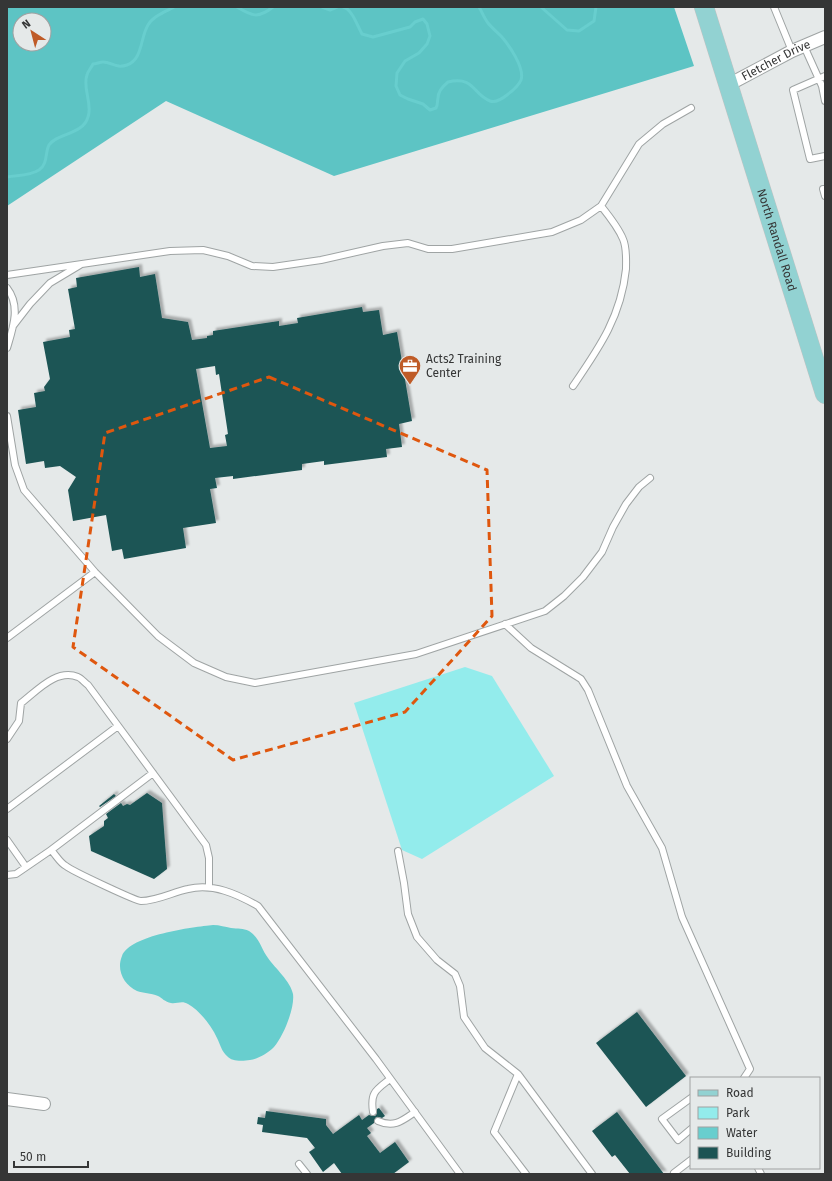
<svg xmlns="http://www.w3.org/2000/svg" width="832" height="1181" font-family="'Fira Sans',sans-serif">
<defs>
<filter id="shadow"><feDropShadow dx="3" dy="-3" stdDeviation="1" flood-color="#0004"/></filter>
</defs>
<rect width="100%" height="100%" fill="#e5e9e9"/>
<!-- green -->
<path fill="#93ecec" d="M465,667L492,676L554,776L422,859L402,850L354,703Z"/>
<!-- forest -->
<path fill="#5dc4c4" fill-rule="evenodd" d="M7,7H674L694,66L334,176L166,101L7,206ZM20,20H44V44H20Z"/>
<!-- water -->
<path fill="#68cece" d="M213,925C220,925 225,927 231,928C238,929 243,928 249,931C260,938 261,949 268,958C275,968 291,982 293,994C295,1008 283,1037 274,1047C268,1053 258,1059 250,1060C243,1061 232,1062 227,1056C222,1052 220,1044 217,1038C211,1025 200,1011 188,1004C182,1000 177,1004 171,1003C165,1002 162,998 158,996C151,993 143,993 137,991C124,985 116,970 122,956C130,935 193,927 213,925Z"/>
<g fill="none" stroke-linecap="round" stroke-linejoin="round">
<!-- stream -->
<path stroke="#68cece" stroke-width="3" d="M237,7C252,16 258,19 273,7
M322,7L330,10L337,7
M343,7C352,9 357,25 362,34L373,37L410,27L415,22L423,19L427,24L430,36L427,44L419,53L405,61L397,73L396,86L400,95L408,99L423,104L430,110L436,108C438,104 437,103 438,98C438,91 443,86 448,82C475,76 472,94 490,101C496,103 502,99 507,95C511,92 519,85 521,80C525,68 509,45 501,36C497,32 492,28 488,23C484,18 482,12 479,7
M541,7L567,30L579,31L594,21L596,7
M7,177C19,175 29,176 39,170C48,164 45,152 49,145C57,133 83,135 88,117C93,104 82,88 87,75C88,71 91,68 93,64C96,64 100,62 103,62C112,62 116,69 127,65C143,59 140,38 148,25C153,16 165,12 174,7"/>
</g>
<!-- building -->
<path fill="#1c5454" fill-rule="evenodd" filter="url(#shadow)" d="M139,267L140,277L155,274L162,318L188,322L192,340L207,338V336L213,335V331L279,321V326L298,323L297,318L362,307L363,312L379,310L383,335L397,332L412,421L399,424L402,447L386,449L387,457L324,465V461L302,464V470L233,479V476L215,478L217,488L210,489L216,523L183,528L186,548L124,559L122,549L112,551L106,515L73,521L68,490L76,477L60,466L45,468L44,461L26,464L18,410L36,407L34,393L45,391L44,387L50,379L43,342L70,337L69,330L75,329L68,289L77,287L76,278ZM215,366L216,375L219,374L228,434L225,435L227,446L210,448L196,369Z
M147,793L162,803L167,869L154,879L91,851L89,836L104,826V821L108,818L106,814L121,803L123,806L127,804L130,805Z
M114,794L116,796L100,807L99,806Z
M637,1012L686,1076L646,1107L596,1043Z
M379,1108L385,1116L382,1118L378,1117L375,1118L374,1123L367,1128L371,1133L367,1136L380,1153L395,1142L409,1162L393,1174H342L334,1163L323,1172L309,1152L315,1148L307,1138L262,1132L263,1125L257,1124L258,1117L265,1118L266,1111L326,1119V1125L333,1134L359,1115L362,1120L369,1115L372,1116H375L377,1113V1109Z
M617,1112L664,1174H630L615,1155L612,1157L592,1131Z"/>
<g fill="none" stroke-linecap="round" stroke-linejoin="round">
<!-- lane casing -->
<g stroke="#9fa4a4" stroke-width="8">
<path id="lane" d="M774,7L792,51
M804,46L822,86L825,101
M825,76L793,90L810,159L825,156
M825,189H823L825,196
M601,206L639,144L663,124L691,108
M7,275L170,251L203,250L228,256L252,266L273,267L321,260L383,246L408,243L428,249H452L552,232L581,220L601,206C609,216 618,227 623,239C627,248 626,260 626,269C621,317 599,348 573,386
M7,288C21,306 13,328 7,348
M13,326L30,304L50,283L80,265
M7,416L15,465L24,490L95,572L158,636L194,663L226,677L255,683L416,654L545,611L564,596L583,577L602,552L613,527L626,504L639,487L650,478
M505,624L531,648L581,679L588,690L627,786L662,848L682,917L750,1069L744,1078
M7,638L95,572
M7,739L19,721L21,703C36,692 56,668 78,677C81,678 85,683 88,685L206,845L209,858V887
M7,809L118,726
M7,840L26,867
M51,850L153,773
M398,851L404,883L408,914L417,937L437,960L455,974L460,986L464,1017L485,1048L518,1074
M7,875L16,874L51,850C56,855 60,863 66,866C72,871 136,901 141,901C157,901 173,892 188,889C213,883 237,894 258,906L376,1059L460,1174
M691,1098L662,1119L678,1140L691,1129
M373,1112C370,1092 376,1090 390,1079
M378,1121C394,1128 402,1121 415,1112
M299,1164L307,1174
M758,1168L761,1174
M674,1173L691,1160
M526,1174L494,1132L518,1074L592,1174"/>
</g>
<!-- street casing -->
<g stroke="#9fa4a4" stroke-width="14">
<g id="street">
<path id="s1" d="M728,85L792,51L825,37"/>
<path d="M7,1099L44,1104"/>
</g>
</g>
<!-- primary casing -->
<g stroke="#c2c3c3" stroke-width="20">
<g id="primary">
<path id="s2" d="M704,7L825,394"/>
</g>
</g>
<!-- lane -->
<use href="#lane" stroke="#fff" stroke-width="6"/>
<!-- street -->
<use href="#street" stroke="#fff" stroke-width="12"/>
<!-- primary -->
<use href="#primary" stroke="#92d2d2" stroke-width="19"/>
</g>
<!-- marked area -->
<path fill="none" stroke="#df570e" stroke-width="3" stroke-dasharray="8 5" stroke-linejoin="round" d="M269,377L487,470L492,616L405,712L233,760L73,647L105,433Z"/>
<!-- icons -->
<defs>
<g id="office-pin" transform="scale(1.15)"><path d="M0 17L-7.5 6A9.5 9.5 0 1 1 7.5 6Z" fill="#bf5b27" stroke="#e5e9e9"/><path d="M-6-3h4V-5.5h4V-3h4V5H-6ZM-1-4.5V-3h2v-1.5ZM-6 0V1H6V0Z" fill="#fff"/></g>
</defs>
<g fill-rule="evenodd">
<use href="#office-pin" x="410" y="366"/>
</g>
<g text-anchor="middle" stroke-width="4" stroke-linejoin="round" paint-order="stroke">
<!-- street labels -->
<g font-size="12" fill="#353636" stroke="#e5e9e9">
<text dy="4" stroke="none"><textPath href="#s1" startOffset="54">Fletcher Drive</textPath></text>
<text dy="4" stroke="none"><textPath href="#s2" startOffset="244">North Randall Road</textPath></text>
</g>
<!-- poi labels -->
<g font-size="12" fill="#353636" stroke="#e5e9e9" text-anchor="start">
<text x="426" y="363">Acts2 Training<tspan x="426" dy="14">Center</tspan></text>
</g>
</g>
<!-- border -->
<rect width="832" height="1181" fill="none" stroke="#353636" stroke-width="16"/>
<!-- legend -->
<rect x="690" y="1077" width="130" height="92" fill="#e5e9e9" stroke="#9fa1a1"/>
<rect x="698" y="1090" width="20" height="6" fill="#92d2d2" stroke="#9fa1a1"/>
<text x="726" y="1097" font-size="12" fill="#353636">Road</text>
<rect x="698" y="1107" width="20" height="12" fill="#93ecec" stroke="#9fa1a1"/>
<text x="726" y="1117" font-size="12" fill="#353636">Park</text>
<rect x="698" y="1127" width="20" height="12" fill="#68cece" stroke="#9fa1a1"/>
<text x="726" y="1137" font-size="12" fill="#353636">Water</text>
<rect x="698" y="1147" width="20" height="12" fill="#1c5454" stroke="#9fa1a1"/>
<text x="726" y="1157" font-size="12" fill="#353636">Building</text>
<!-- north arrow -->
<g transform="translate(32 32) rotate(324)"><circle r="19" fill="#e5e9e9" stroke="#9fa1a1"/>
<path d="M0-3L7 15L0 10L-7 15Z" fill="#bf5b27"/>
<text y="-6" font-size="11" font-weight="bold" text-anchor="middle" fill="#353636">N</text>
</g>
<!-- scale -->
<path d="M14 1161v6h74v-6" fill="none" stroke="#353636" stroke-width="2"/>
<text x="20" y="1161" font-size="12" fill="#353636" stroke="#e5e9e9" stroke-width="3" paint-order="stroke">50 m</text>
</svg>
